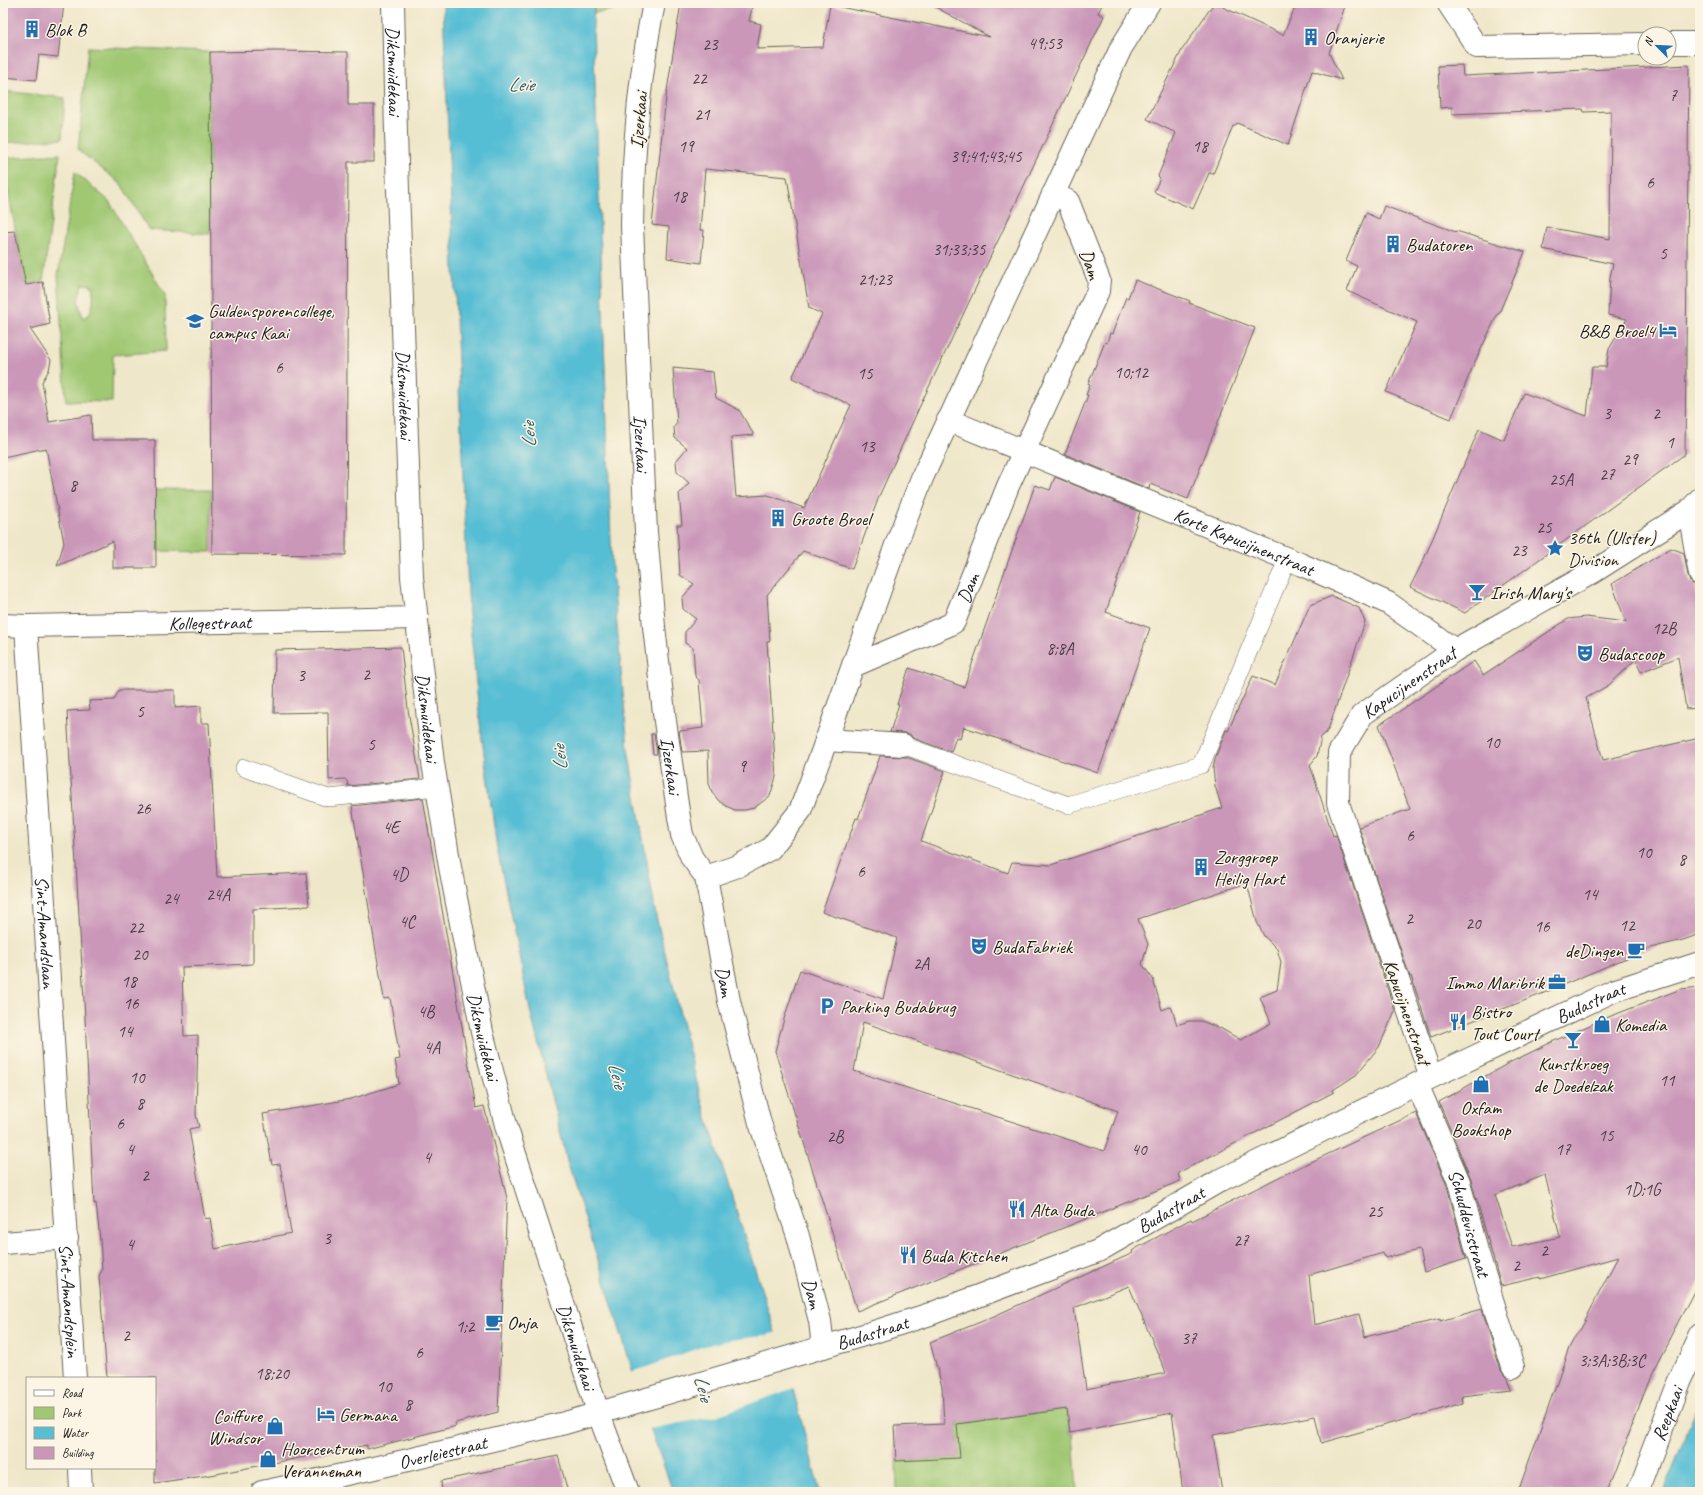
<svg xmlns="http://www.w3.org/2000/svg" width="1703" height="1495" font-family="Caveat,sans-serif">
<rect width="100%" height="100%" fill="#fcf5e5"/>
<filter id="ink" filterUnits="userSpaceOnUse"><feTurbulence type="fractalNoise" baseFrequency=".025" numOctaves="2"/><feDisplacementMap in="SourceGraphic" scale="8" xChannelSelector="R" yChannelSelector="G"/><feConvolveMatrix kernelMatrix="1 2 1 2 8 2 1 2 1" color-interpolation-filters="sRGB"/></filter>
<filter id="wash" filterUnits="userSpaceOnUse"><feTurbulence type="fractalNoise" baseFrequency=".012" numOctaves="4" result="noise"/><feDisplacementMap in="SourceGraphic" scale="16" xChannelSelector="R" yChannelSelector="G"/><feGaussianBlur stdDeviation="0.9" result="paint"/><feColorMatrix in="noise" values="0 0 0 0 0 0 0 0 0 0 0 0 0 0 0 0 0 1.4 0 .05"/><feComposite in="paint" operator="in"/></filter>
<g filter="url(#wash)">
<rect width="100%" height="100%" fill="#efe7c9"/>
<!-- green -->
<path fill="#a0c873" stroke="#5e7248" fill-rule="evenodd" d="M594,3H615L614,10L594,13Z
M88,47L210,52V234L149,230L121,184L78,150Z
M3,91L65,98L62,139L3,143Z
M60,154L43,282L26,285L7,186H3V158Z
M75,172L109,201L165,295L166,351L113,355L112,402L66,401L58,275ZM82,284L92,285C94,297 94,304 89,315L83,318L78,301Z
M156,490H211V552L156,551Z
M1067,1409L1070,1433H1073L1077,1492H897L896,1461L959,1458L957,1424Z"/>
<!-- water -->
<path fill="#57bed4" stroke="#3a6d78" d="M443,3H594L593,24L612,568L628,749L656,916L701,1099L793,1389L820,1492H673L651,1430L568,1164L530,1010L497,848L481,732L469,614L449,157Z
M1700,1400V1492H1663Z"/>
<!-- pier -->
<path fill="#efe7c9" d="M777,1332L794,1388L716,1416L649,1429L631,1372L650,1366L701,1347L730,1340L764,1336Z"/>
<g id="blocks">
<!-- building -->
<path fill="#ca97b9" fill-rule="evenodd" d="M3,3H64L58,57L39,55L36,80L3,77Z
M681,3H753L749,21L761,24L757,49L823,47L830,5L990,37L928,3H1103L1098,13L1104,16L919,408L880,494L852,569L803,551L767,595L770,641L767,642L776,777L770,796L754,808L745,810H735L726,806L718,800L712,792L709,783L708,751L682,752L679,731L703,728L699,680L695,676L693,648L685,643V632L696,619L683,609L682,598L694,584L680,575L677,525H682L679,494L689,483L677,472L676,461L687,448L675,438L674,427L677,423L673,368L713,372L716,398L739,410L754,435L731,437L736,497L768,495L804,508L851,405L792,378L822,314L809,308L787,177L705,169L700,230H704L701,263L667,258L669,227L652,225L666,97Z
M1214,3L1283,35L1297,3H1346L1329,53L1342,80L1312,71L1288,145L1237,123L1235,126H1233L1213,174L1209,173L1193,209L1154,192L1160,178L1158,176L1176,133L1147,119L1182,50Z
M277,51L348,52V105H374V162H348L346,555L212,554L210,52Z
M1462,65L1463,76L1689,65L1685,454L1465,613L1410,587L1424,559L1479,429L1504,440L1524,393L1587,416L1592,367H1606L1609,349L1627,319L1608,315L1610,277L1613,264L1543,249L1547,227L1610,239L1611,111L1584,112L1583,109L1452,114V107L1440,108L1438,66Z
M1384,206L1456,232V231L1525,252L1499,313H1498L1473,366L1451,419L1386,392L1417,322L1347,291L1357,266L1346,261L1366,213L1379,219Z
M15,231L26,285L43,282L50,324L30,329L51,360L49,370L42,382L49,422L91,415L92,440H155L156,568H113V541L57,566L64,543L46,448L3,457V232Z
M1135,280L1190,301L1189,303L1255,328L1188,499L1150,484L1149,489L1065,454L1088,395H1086L1090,385L1088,384L1105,342L1107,343L1110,333L1112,334L1126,297L1128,298Z
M1055,477L1140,512L1106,612L1150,628L1098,773L964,727L960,739L956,737L951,752L913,738L910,734L904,733L890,732L899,704H897L909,668L964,687L1035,485L1050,490Z
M1671,548L1684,553L1688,576L1690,582L1695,585L1700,609V708L1686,709L1678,657L1641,672L1636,659L1609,685L1586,698L1603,760L1700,738V934L1683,940L1650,948L1539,995L1431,1037L1411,976L1410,977L1359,827L1410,809L1379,725L1474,661L1483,675L1568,619L1586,617L1626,622L1612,584Z
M1332,596L1359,608L1365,622L1329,727L1326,733L1321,737L1317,756L1310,765L1333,836L1336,835L1395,1011L1379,1047L1356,1075L1333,1090L1334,1092L1178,1173L1180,1181L857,1311L775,1051L784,1019L800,970L883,999L897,938L822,912L856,818L858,819L880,756L906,757L945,771L921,841L1008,873L1012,862L1051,865L1222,808L1215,786L1213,768L1216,756L1226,730L1228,731L1253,676L1275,685L1310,605ZM1247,883L1257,922L1264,936L1277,949L1281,962L1277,990L1260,997L1271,1023L1241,1040L1220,1028L1201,1021H1189L1177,1025L1171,1006L1162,1010L1153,979L1142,964L1148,944L1138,919ZM863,1022L1118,1111L1104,1151L854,1071Z
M401,647L408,710L420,779L348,786L347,781L345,779L329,780L328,712L274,713L275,650Z
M119,690H175V708L201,706V723H209L217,877L306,873L309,906L253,909V964L182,967L184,1036L198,1035L196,1115L199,1127L189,1129L205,1219L210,1218L215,1249L291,1233L280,1164L272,1165L263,1114L351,1099L399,1084L395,1060L400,1059L390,998L384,999L352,806L423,798L476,1108L484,1106L507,1198L498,1412L455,1423L456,1426L367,1449V1445L211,1475L155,1483V1378H107L99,1276L102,1270L100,1240L96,1203L94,1204L85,1018L67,711L90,710L89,701L114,700Z
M651,734H654L657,754H653Z
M1700,987V1280L1652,1372L1606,1492H1518L1569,1348L1618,1257L1540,1279V1277L1501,1286L1471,1179L1439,1102L1507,1064L1556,1040L1606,1018L1681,989ZM1545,1175L1560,1237L1512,1247L1495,1195Z
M1416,1113L1447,1186L1466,1259L1424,1272L1419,1250L1385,1258L1383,1253L1309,1275L1314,1325L1359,1314L1365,1337L1440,1319V1321L1482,1309L1501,1371L1507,1378L1511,1390L1462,1396L1463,1403L1321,1443L1315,1416L1213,1435L1222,1492H1183L1172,1413L1070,1433L1067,1409L957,1424L960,1458L896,1461L894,1426L944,1424L942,1387L930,1342L983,1321L1133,1253L1132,1251L1135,1249L1191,1219L1192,1221L1283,1175ZM1129,1286L1166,1373L1086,1389L1074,1308Z
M558,1456L568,1492H442L441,1481Z"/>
</g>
</g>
<g filter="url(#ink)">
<use href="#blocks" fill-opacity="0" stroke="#666359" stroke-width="1"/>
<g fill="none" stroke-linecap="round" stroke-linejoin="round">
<!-- lane casing -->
<g stroke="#666359" stroke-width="18">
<path id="lane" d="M903,745L1068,805L1201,765L1287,560
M244,768L328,798L437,787"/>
</g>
<!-- street casing -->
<g stroke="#666359" stroke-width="24">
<g id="street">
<path id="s1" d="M393,3L396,134L412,577L433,763L450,867L482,1032L507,1129L598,1412L628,1492"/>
<path id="s2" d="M654,3C639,76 633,151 632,226L646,532L654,627L665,721L678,811L682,835L692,858L706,877L729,1001L760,1123L798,1236L820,1321L823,1347"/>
<path d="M1448,3L1477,47L1645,44"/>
<path d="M1669,43H1700"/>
<path id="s3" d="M948,420L1300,564L1388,603L1455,650"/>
<path d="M1689,511L1700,574"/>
<path id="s4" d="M3,625L26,626L417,618"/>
<path id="s5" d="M26,626L75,1378"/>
<path id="s6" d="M853,666L949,625L954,622L1008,486L1098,291L1099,280L1068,201L1053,194"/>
<path d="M826,740L903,745"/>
<path d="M706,877L738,866L770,849L800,811L822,752L896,545L922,478L1121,48L1149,3"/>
<path id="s7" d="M1431,1077L1338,803L1339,753L1362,715L1455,650L1593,572L1689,511L1700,499"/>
<path id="s8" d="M1417,1084L1459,1182L1477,1251L1513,1367"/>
<path d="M3,1243L67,1238"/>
<path d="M80,1468L81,1492"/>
<path id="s9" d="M262,1492L370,1469L565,1423L874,1332L930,1314L1098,1251L1221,1180L1417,1084L1613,991L1700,963"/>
<path id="s10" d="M1637,1492L1679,1382L1700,1336"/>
</g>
</g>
<!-- lane -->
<use href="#lane" stroke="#fff" stroke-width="17"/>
<!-- street -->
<use href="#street" stroke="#fff" stroke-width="22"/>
</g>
</g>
<!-- icons -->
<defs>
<g id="building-bare" transform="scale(1.38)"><path d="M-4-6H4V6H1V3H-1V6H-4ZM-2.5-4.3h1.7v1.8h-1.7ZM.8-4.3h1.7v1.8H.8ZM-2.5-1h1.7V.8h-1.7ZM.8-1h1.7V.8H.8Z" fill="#1f6fb2" stroke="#fcf5e5" stroke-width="2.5" paint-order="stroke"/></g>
<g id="school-bare" transform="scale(1.38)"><path d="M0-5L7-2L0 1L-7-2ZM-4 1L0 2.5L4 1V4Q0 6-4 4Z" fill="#1f6fb2" stroke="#fcf5e5" stroke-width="2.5" paint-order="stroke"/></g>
<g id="hotel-bare" transform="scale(1.38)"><path d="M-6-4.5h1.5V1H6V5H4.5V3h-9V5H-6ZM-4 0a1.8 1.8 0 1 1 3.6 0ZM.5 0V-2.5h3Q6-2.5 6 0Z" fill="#1f6fb2" stroke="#fcf5e5" stroke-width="2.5" paint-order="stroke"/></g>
<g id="sight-bare" transform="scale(1.38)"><path d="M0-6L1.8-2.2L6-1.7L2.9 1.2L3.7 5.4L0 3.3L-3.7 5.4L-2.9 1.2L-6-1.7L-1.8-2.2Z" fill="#1f6fb2" stroke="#fcf5e5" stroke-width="2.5" paint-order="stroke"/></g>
<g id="bar-bare" transform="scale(1.38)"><path d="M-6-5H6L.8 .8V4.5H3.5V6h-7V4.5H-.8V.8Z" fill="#1f6fb2" stroke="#fcf5e5" stroke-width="2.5" paint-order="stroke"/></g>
<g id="theatre-bare" transform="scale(1.38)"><path d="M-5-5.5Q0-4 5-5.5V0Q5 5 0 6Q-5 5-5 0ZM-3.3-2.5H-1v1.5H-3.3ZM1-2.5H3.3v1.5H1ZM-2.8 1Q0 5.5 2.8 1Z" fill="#1f6fb2" stroke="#fcf5e5" stroke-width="2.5" paint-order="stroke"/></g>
<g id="cafe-bare" transform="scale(1.38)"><path d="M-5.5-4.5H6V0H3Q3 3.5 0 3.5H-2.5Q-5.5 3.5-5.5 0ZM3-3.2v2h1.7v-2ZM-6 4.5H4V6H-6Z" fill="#1f6fb2" stroke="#fcf5e5" stroke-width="2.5" paint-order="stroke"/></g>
<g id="office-bare" transform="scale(1.38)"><path d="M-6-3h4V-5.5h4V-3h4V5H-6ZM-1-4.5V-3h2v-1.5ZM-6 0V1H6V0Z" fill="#1f6fb2" stroke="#fcf5e5" stroke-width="2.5" paint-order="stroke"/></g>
<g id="parking-bare" transform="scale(1.38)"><path d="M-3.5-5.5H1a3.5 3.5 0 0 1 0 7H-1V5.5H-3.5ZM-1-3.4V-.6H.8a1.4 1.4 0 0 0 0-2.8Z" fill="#1f6fb2" stroke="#fcf5e5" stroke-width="2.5" paint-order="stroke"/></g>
<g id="restaurant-bare" transform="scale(1.38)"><path d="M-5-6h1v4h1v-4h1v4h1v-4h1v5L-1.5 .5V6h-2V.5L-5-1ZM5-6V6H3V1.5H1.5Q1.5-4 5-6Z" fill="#1f6fb2" stroke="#fcf5e5" stroke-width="2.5" paint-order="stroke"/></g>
<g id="shop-bare" transform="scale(1.38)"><path d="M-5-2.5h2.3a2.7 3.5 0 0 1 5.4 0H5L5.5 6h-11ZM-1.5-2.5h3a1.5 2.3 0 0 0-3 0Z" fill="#1f6fb2" stroke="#fcf5e5" stroke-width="2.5" paint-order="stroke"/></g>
</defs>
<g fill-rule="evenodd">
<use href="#building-bare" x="32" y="29"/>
<use href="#building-bare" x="1311" y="37"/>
<use href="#building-bare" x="1393" y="244"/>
<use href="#school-bare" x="195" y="321"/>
<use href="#hotel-bare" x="1668" y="330"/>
<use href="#building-bare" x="778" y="518"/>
<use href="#sight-bare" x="1555" y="548"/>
<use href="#bar-bare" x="1477" y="592"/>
<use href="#theatre-bare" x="1585" y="653"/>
<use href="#building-bare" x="1201" y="867"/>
<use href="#theatre-bare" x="979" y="946"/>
<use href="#cafe-bare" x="1636" y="950"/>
<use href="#office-bare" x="1557" y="982"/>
<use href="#parking-bare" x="827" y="1006"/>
<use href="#restaurant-bare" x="1458" y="1022"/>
<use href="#shop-bare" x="1602" y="1024"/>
<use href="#bar-bare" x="1573" y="1040"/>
<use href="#shop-bare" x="1481" y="1084"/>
<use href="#restaurant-bare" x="1017" y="1209"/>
<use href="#restaurant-bare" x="908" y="1255"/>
<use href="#cafe-bare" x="494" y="1322"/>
<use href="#hotel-bare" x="326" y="1414"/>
<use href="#shop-bare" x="275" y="1426"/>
<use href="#shop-bare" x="268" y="1459"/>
</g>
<g text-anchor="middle" stroke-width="3" stroke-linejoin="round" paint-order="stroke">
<!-- number labels -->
<g font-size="17" fill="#483b43">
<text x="1045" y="49">49;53</text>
<text x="710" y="50">23</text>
<text x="699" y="84">22</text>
<text x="1673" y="101">7</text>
<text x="702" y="120">21</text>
<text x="686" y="152">19</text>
<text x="1200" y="152">18</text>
<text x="986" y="162">39;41;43;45</text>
<text x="1650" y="188">6</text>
<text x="679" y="202">18</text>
<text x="959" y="255">31;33;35</text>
<text x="1663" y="259">5</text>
<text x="875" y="285">21;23</text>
<text x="279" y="373">6</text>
<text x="1131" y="378">10;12</text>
<text x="865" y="379">15</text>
<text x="1607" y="419">3</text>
<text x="1656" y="419">2</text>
<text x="1670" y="448">1</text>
<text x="867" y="452">13</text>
<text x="1630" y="465">29</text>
<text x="1607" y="480">27</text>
<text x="1561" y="485">25A</text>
<text x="73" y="491">8</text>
<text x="1544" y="533">25</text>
<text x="1519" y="556">23</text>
<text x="1664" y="634">12B</text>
<text x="1060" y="654">8;8A</text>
<text x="366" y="680">2</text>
<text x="301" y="681">3</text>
<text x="140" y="717">5</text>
<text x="1492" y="748">10</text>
<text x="371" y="750">5</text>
<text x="742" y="772">9</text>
<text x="143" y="814">26</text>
<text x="391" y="833">4E</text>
<text x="1410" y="841">6</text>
<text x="1644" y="858">10</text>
<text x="1682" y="865">8</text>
<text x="861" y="877">6</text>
<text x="399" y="880">4D</text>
<text x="218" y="900">24A</text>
<text x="1590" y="900">14</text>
<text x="171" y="904">24</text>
<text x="1409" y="924">2</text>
<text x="407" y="927">4C</text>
<text x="1473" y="929">20</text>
<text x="1627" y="931">12</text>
<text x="1542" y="932">16</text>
<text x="136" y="933">22</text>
<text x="140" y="960">20</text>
<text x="921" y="969">2A</text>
<text x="129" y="987">18</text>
<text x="131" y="1009">16</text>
<text x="426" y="1017">4B</text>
<text x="125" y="1037">14</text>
<text x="432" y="1053">4A</text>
<text x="137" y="1083">10</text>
<text x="1667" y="1086">11</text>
<text x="140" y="1109">8</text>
<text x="120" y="1129">6</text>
<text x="1606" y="1141">15</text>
<text x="835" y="1142">2B</text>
<text x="130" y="1155">4</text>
<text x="1139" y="1155">40</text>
<text x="1563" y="1155">17</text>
<text x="427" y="1163">4</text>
<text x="145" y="1181">2</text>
<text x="1642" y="1195">1D;1G</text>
<text x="1375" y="1217">25</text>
<text x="327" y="1244">3</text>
<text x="1241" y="1246">27</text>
<text x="130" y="1250">4</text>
<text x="1544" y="1256">2</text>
<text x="1516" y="1271">2</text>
<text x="465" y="1332">1;2</text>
<text x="126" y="1341">2</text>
<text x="1189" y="1344">37</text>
<text x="419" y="1358">6</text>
<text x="1612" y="1366">3;3A;3B;3C</text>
<text x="272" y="1379">18;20</text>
<text x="384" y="1392">10</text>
<text x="408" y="1410">8</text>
</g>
<!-- poi labels -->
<g font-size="19" fill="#1c1c1c" stroke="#fcf5e5" text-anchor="start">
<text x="45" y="36">Blok B</text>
<text x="1324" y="44">Oranjerie</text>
<text x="1406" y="251">Budatoren</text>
<text x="208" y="317">Guldensporencollege,<tspan x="208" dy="22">campus Kaai</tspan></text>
<text x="1655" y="337" text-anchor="end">B&amp;B Broel4</text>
<text x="791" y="525">Groote Broel</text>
<text x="1568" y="544">36th (Ulster)<tspan x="1568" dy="22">Division</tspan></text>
<text x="1490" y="599">Irish Mary's</text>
<text x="1598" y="660">Budascoop</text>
<text x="1214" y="863">Zorggroep<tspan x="1214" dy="22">Heilig Hart</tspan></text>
<text x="992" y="953">BudaFabriek</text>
<text x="1623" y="957" text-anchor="end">deDingen</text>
<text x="1544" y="989" text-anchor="end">Immo Maribrik</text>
<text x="840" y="1013">Parking Budabrug</text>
<text x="1471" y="1018">Bistro<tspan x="1471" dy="22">Tout Court</tspan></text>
<text x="1615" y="1031">Komedia</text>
<text x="1573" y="1070" text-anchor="middle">Kunstkroeg<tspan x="1573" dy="22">de Doedelzak</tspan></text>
<text x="1481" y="1114" text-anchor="middle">Oxfam<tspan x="1481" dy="22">Bookshop</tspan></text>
<text x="1030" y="1216">Alta Buda</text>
<text x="921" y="1262">Buda Kitchen</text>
<text x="507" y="1329">Onja</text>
<text x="339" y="1421">Germana</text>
<text x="262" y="1422" text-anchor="end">Coiffure<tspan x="262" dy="22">Windsor</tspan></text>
<text x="281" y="1455">Hoorcentrum<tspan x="281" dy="22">Veranneman</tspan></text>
</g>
<!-- street labels -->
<g font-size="19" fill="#1c1c1c" stroke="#fcf5e5">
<text dy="7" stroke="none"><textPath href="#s1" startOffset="68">Diksmuidekaai</textPath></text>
<text transform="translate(638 120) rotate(-85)" y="7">Ijzerkaai</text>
<text transform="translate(1091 264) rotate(72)" y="7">Dam</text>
<text dy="7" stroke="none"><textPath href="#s1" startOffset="392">Diksmuidekaai</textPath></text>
<text dy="7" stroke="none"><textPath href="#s2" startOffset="442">Ijzerkaai</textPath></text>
<text dy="7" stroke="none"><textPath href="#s3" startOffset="320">Korte Kapucijnenstraat</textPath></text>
<text dy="7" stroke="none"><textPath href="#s6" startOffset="147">Dam</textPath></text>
<text dy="7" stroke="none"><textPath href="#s4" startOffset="207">Kollegestraat</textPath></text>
<text dy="7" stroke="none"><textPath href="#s7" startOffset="441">Kapucijnenstraat</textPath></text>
<text dy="7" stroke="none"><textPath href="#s1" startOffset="716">Diksmuidekaai</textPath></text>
<text dy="7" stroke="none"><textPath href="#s2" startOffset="766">Ijzerkaai</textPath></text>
<text dy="7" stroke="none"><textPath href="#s5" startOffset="307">Sint-Amandslaan</textPath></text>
<text dy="7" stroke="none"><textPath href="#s2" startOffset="991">Dam</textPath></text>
<text dy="7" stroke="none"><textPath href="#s9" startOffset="1423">Budastraat</textPath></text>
<text transform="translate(1408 1012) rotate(71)" y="7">Kapucijnenstraat</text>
<text dy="7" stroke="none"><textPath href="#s1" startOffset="1040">Diksmuidekaai</textPath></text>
<text dy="7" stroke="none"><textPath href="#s9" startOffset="955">Budastraat</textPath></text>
<text dy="7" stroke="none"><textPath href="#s8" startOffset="149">Schuddevisstraat</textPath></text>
<text dy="7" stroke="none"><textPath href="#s2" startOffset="1315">Dam</textPath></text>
<text dy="7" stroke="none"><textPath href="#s5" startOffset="676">Sint-Amandsplein</textPath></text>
<text dy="7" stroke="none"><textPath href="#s9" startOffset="631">Budastraat</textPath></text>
<text dy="7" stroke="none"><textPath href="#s1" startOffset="1364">Diksmuidekaai</textPath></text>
<text dy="7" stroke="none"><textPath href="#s10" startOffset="84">Reepkaai</textPath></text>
<text dy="7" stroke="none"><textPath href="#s9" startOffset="185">Overleiestraat</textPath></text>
</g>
<!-- water labels -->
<g font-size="20" font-style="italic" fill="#345d66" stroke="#fcf5e5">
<text x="521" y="91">Leie</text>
<text transform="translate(528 435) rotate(-93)" y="7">Leie</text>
<text transform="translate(559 758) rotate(-96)" y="7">Leie</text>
<text transform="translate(618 1075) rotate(75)" y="7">Leie</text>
<text transform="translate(704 1388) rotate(75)" y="7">Leie</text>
</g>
</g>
<!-- margin -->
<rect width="1703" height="1495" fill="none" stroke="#fcf5e5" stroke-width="16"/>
<!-- legend -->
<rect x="26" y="1377" width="130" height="92" fill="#fcf5e5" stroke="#a29e95"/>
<rect x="34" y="1390" width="20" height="6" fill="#ffffff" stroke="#a29e95"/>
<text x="62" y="1397" font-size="12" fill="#1c1c1c">Road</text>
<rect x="34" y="1407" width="20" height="12" fill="#a0c873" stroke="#a29e95"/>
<text x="62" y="1417" font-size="12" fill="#1c1c1c">Park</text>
<rect x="34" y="1427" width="20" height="12" fill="#57bed4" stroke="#a29e95"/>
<text x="62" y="1437" font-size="12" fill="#1c1c1c">Water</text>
<rect x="34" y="1447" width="20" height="12" fill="#ca97b9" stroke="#a29e95"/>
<text x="62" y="1457" font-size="12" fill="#1c1c1c">Building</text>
<!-- north arrow -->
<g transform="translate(1657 46) rotate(294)"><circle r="19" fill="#fcf5e5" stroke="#a29e95"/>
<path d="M0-3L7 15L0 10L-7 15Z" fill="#1f6fb2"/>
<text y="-6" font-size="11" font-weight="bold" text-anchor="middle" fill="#1c1c1c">N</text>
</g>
</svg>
